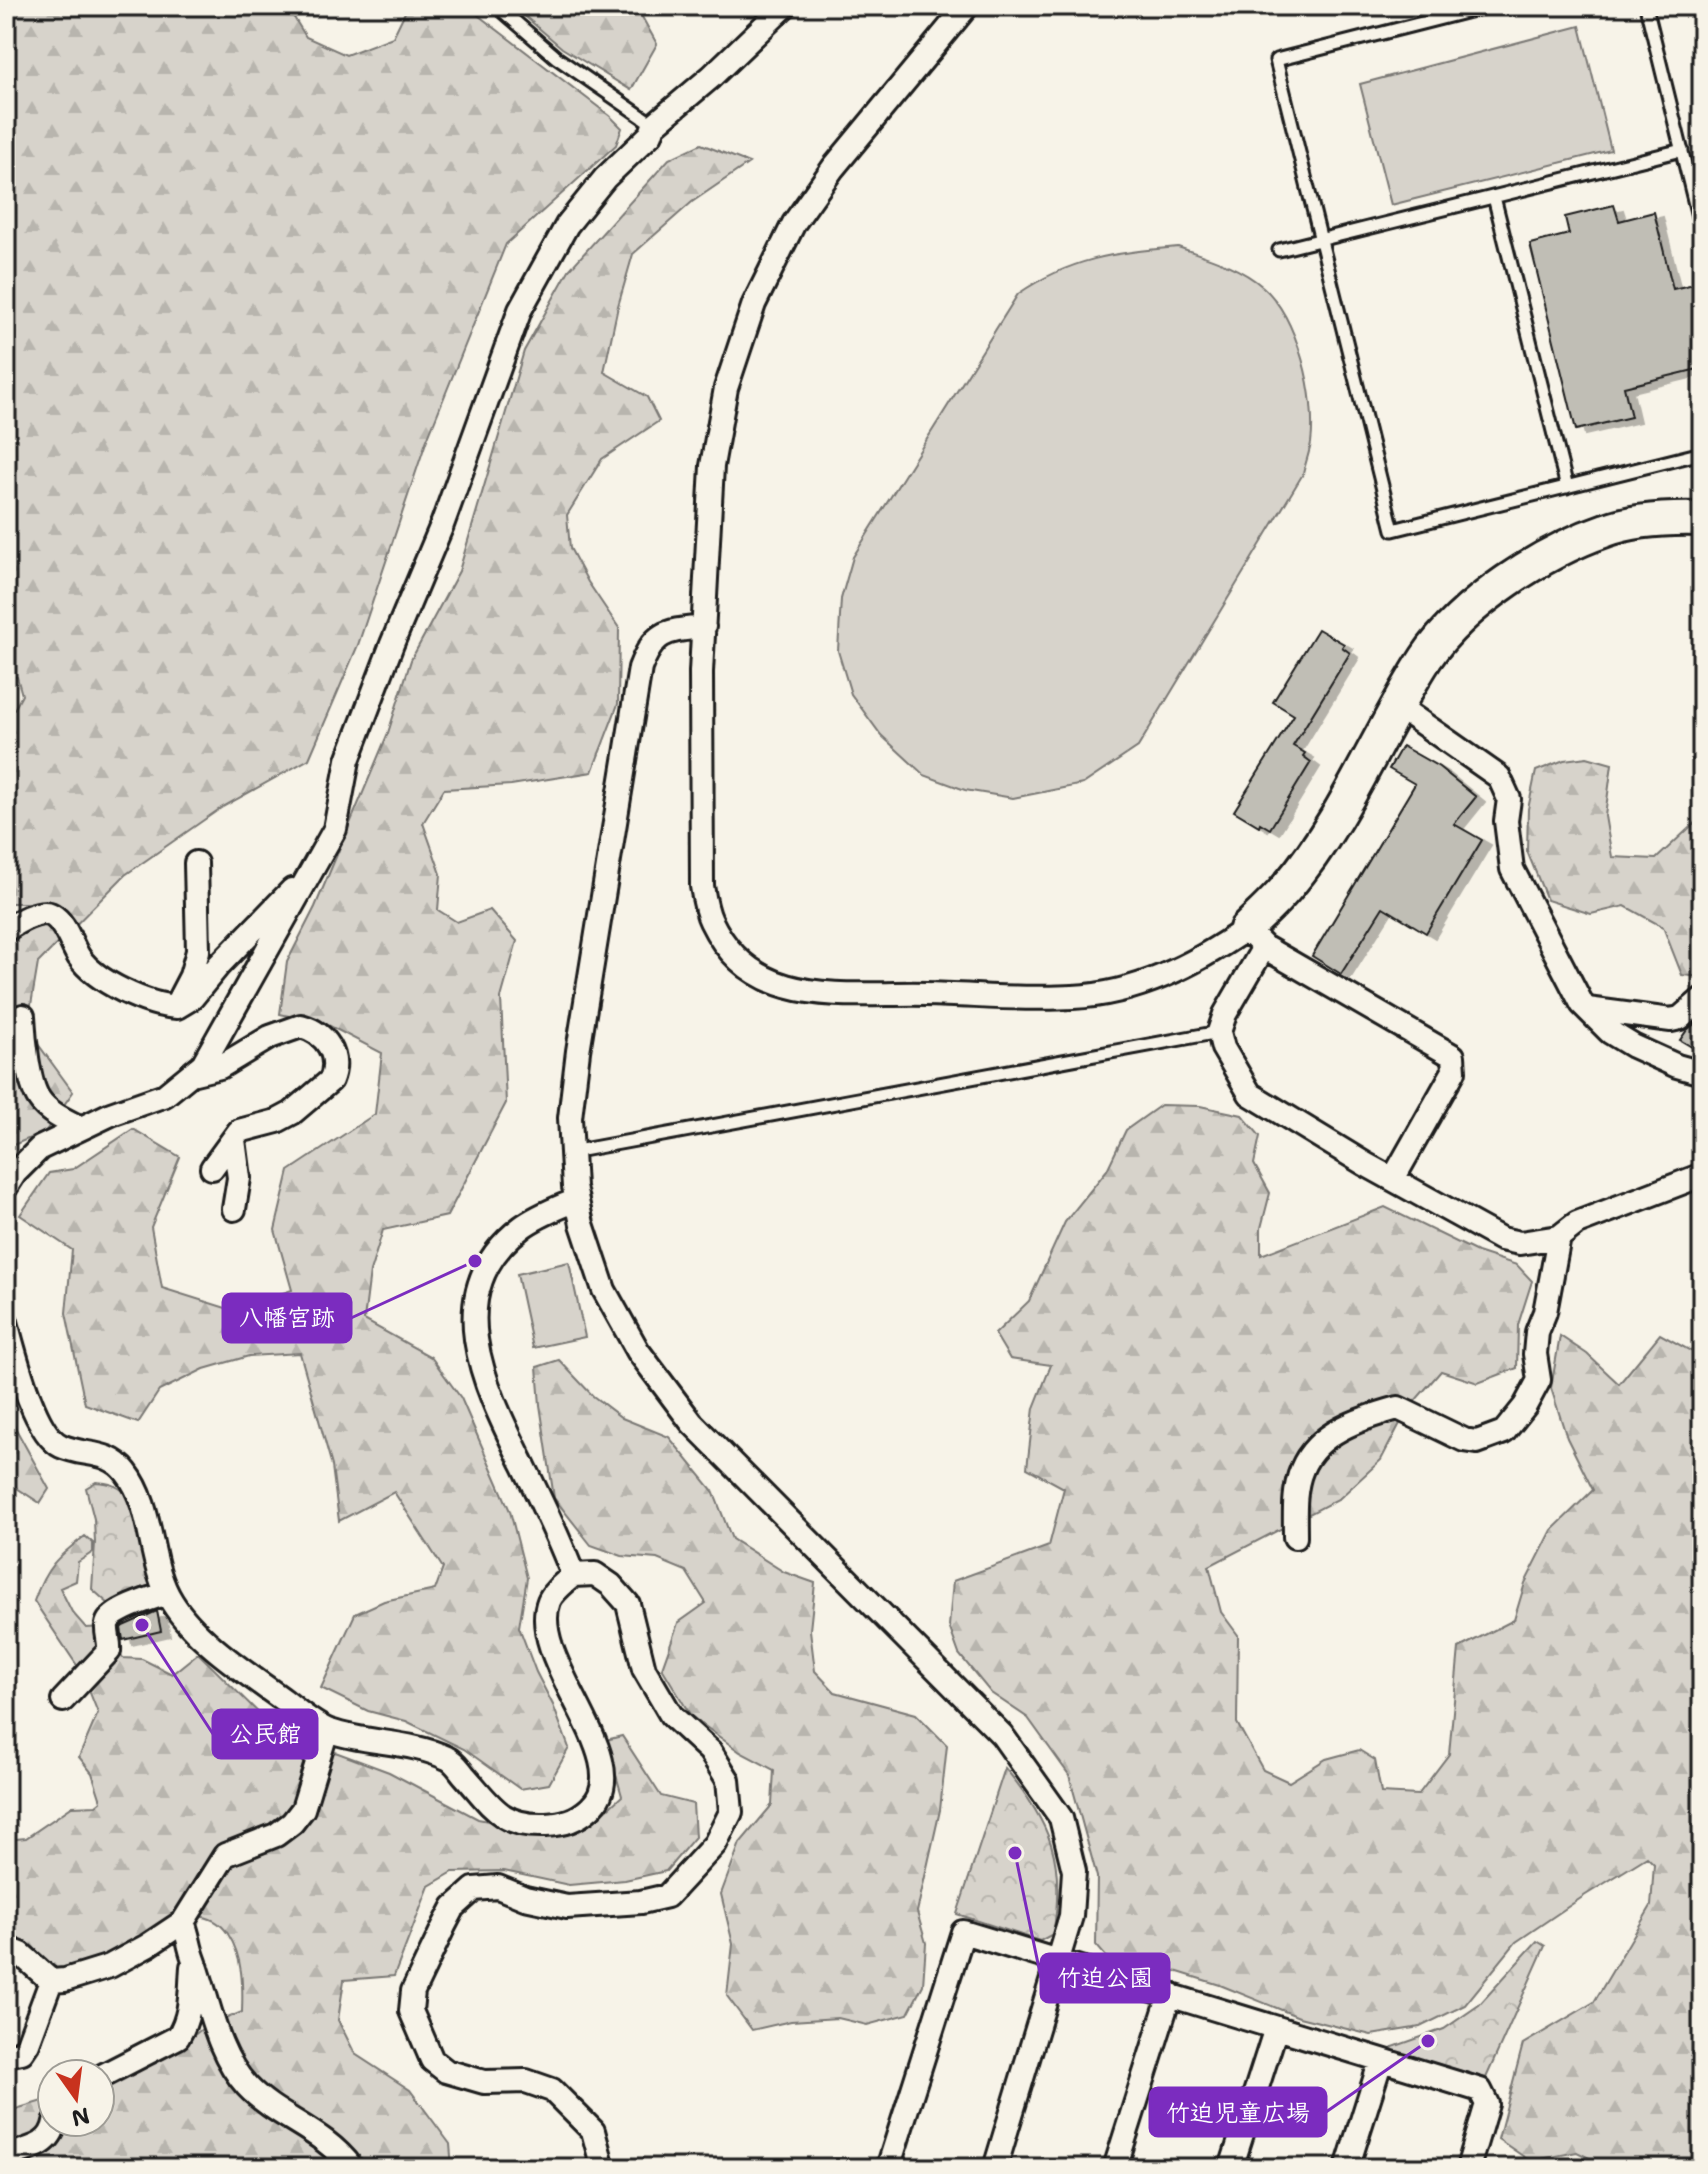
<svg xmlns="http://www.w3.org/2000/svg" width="1708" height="2174" font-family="'Shantell Sans','Klee One',sans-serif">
<defs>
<pattern id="forest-firs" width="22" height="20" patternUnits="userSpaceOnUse" patternTransform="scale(2)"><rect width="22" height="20" fill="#d7d3cb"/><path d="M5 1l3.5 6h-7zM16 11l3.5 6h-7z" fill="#b8b5ae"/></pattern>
<pattern id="park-crowns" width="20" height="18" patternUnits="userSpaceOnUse" patternTransform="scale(2)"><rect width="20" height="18" fill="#d7d3cb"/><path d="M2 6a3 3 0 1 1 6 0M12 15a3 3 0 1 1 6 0" fill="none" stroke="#b8b5ae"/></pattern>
<filter id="shadow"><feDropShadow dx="9" dy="5" stdDeviation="0" flood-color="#0004"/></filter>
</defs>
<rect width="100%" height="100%" fill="#f7f3e8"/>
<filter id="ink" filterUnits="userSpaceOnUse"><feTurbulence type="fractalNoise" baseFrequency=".0125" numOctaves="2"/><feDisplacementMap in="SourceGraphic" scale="16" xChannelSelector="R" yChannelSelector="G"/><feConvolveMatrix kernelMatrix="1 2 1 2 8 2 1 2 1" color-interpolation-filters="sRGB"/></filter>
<g filter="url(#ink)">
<!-- grass -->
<path fill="#d7d3cb" stroke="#7a7874" stroke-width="2" d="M1580,26L1611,150L1391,205L1360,84Z
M1178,247C1207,257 1239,266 1263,287C1298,318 1317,398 1311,443C1309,454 1305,464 1303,474L1138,747L1083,784L1013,798L965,790L924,775L881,735L851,694L838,651L841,599L853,557L1018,294C1070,258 1117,252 1178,247Z
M569,1262L585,1337L533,1348L517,1274Z"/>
<!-- forest -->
<path fill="url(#forest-firs)" stroke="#7a7874" stroke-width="2" d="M6,6H287L306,37L346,55L393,37L408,6H466L610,116L622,128L616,145L506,244L426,442L358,645L309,759L221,808L125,875L38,963L27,1029L73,1092L45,1132L6,1148V929C24,930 47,930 54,911L49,903H6V714L15,708L22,695L17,677L6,675Z
M513,6H636L657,44L631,90L562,48Z
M701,144L749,163L692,202L633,254L618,306L604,372L647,397L659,421L602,459L567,515L570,548L588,582L619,628L618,704L592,772L511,785L444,789L423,823L441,874L438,910L457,922L490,910L517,941L501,998L506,1103L447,1216L383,1230L370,1272L364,1320L431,1357L461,1398L510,1511L527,1578L519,1627L536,1672L553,1705L569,1748L549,1784L520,1789L464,1749L406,1721L368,1711L321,1688L355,1614L384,1601L435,1590L443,1568L394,1492L339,1521L332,1466L300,1353L249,1356L204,1369L159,1391L138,1423L85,1404L66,1313L72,1250L20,1215L49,1173L73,1169L133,1129L180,1157L151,1227L162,1288L232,1310L292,1290L275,1230L289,1171L375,1114L382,1053L328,1025L280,1014L287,962L315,907L388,733L411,660L459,571L524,351L569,270L669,159Z
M1587,757L1612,764L1605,816L1612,857L1656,859L1702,816V977L1682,975L1663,927L1625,906L1591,914L1547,900L1527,851L1528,809L1536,771L1564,760Z
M1161,1105L1200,1106L1242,1115L1260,1136L1254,1164L1270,1193L1261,1228V1255L1385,1207L1477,1252L1517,1265L1532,1281L1518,1325L1517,1368L1478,1383L1441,1371L1407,1410L1381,1460L1340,1498L1209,1566L1221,1612L1238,1635L1237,1723L1263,1770L1289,1782L1326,1759L1359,1750L1375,1760L1381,1793L1418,1795L1449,1754L1459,1648L1514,1620L1525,1583L1552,1530L1593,1490L1567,1438L1551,1388L1560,1336L1587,1354L1619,1384L1660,1334L1698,1355L1702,1354V2168H1610L1577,2152L1530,2161L1498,2139L1523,2044L1594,2002L1651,1906L1654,1864L1647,1857L1584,1896L1516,1942L1465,2005L1420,2027L1371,2035L1299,2017L1220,1985L1162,1967L1109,1960L1096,1945L1097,1877L1069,1775L1028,1718L991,1693L959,1654L949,1626L953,1581L1049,1546L1064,1488L1027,1468L1034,1408L1051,1365L1010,1359L995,1334L1029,1301L1065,1222L1107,1170L1126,1130Z
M559,1360L593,1396L622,1418L669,1437L713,1491L732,1539L784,1572L815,1583L810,1630L815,1671L835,1692L916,1714L947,1745L940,1810L917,1912L926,1943L923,1985L908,2014L867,2025L838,2018L791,2021L752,2030L727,1996L733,1944L721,1894L740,1843L772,1805L774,1770L740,1752L691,1716L662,1668L678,1623L706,1603L686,1571L657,1559L622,1556L591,1545L554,1498L540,1405L537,1367Z
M6,1411L49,1489L40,1503L6,1481Z
M85,1536L93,1543V1552L78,1562L76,1581L60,1588L72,1612L86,1628L104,1627L123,1658L142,1659L172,1674L198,1653L276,1730L389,1772L478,1819L541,1831L592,1823L622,1796L606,1740L622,1736L661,1796L693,1804L695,1837L666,1871L625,1880L569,1885L504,1871L453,1872L429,1886L394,1976L344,1980L338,2020L355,2054L410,2090L450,2144L452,2168H6V2112L52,2098V2122H100V2082L183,2044L203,2028L242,2012C243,1986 243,1957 228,1934C194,1883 120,1959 80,1969C55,1975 31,1971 6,1968V1840L26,1838L73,1806L96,1805L101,1801L92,1773L79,1757L98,1713L82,1673L34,1601C46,1567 57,1557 85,1536Z"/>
<!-- park -->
<path fill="url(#park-crowns)" stroke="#7a7874" stroke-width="2" d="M96,1482C107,1483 117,1484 125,1493C138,1507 148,1564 153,1585L138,1600L111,1606L92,1589L95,1543L94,1519L86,1488Z
M1005,1768C1051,1823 1066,1862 1053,1934L1040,1941L957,1914Z
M1537,1941L1545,1946L1486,2078L1391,2051L1393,2047L1444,2029L1479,2005Z"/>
<!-- building -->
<path fill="#c0beb5" stroke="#1c1c1c" stroke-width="2" filter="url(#shadow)" d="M1614,205L1619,221L1654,212L1673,289L1702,282V368L1624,387L1631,417L1576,430L1530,244L1569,234L1565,217Z
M1318,629L1344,644L1342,647L1350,653L1293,746L1305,753L1303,756L1311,762L1270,829L1260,823L1259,826L1234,811L1294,715L1273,702Z
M1402,746L1439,767L1476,797L1454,824L1482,840L1426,933L1383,907L1341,974L1312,956L1415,784L1389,769Z
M1702,1018V1053L1680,1040L1687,1030Z
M157,1611L161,1631L123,1640L121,1628L123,1626Z"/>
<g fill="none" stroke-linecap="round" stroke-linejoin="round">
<!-- lane casing -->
<g stroke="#1c1c1c" stroke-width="17">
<path id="lane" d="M497,6L557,58L654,125
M1489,6L1276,60L1393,530L1702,453
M1646,6L1702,233
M1494,197L1567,487
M1279,250L1682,150
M571,1152L1219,1032"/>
</g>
<!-- street casing -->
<g stroke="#1c1c1c" stroke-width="28">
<path id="street" d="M967,6L833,168L794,223L754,304L726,388L712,466L701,672L702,886C704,898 706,911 711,921C754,1011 846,992 926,994C975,995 1024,1000 1073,997C1137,994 1194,965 1246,929L1264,947
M704,627C666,631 655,630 640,668L578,1051L570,1118L574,1187L582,1224L604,1290L638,1351L692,1423L1002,1735L1061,1818L1074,1871L1071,1916L995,2168
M1399,707L1499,777L1509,799L1506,821L1512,869L1582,1004L1610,1032L1633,1046L1677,1066L1702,1073
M6,930C16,923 40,908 52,915C66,923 71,945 79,957C96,982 147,1005 177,1007L192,998L219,965L292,890
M178,1001L191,976L198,951L196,863
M1587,1009L1671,1020L1680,1018L1702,999
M23,1016C24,1037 28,1083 39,1099C48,1113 67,1121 81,1128
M191,1074L220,1067L270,1037L301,1026C326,1033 341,1055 331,1080L292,1113L277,1121L239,1131L212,1168
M1393,1179L1454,1071L1453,1056L1264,947L1225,1014L1219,1032L1223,1048L1250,1094L1365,1164L1501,1239L1520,1243L1559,1237L1577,1223L1702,1175
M6,1187L15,1173L40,1148L111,1114L165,1095L203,1064L335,829L348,760L392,644L442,525L520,310L567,225L605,178L651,134L654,125L711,77L785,6
M234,1209L239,1178L234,1140
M6,1322C14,1351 33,1433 61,1446C85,1457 108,1449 126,1472C155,1509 147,1563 172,1602C196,1641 248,1674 285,1701C298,1711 314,1725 330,1731C368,1744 411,1741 447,1758C454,1761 459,1769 464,1775C492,1806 501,1827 546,1825C564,1824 577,1820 590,1808C641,1763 526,1660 549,1601C553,1591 566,1582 573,1575L595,1574L611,1585L628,1604L644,1669L671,1715L710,1751L728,1780L731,1812L715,1844L667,1896L641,1902L567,1907L525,1898L498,1887L474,1889L454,1907L444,1926L413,1991L411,2011L432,2060L446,2071L484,2082L526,2081L552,2090L593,2131L600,2157L598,2168
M1295,1537C1295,1515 1293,1490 1302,1469C1317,1432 1362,1418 1398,1408L1464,1440L1477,1442L1504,1432L1525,1406L1539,1380L1535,1354L1537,1332L1545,1312L1559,1237
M573,1575C559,1537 541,1501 523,1464C486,1389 436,1292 522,1227C538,1215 558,1208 576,1200
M63,1700L109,1651C110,1642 106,1633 107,1625C108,1610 154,1598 167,1593
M183,1922C188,1934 189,1946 193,1957C209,2000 215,2051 247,2086C278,2119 323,2129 352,2168
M6,1948L21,1954L51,1981
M6,2055L22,2052L28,2043L51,1981L65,1980L110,1966L147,1946L183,1922L225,1855L276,1835L292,1823L303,1809L327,1730
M100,2077L178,2037C192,2015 190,1992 192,1967
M6,2156C27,2149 51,2147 55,2122
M888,2168L963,1932L1480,2090L1487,2104L1468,2168
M1115,2168L1170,1994
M1231,2168L1276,2028
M1347,2168L1381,2060"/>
</g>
<!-- secondary casing -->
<g stroke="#1c1c1c" stroke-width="38">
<path id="secondary" d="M1246,929C1260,915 1276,901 1288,886C1346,818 1378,732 1426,658C1463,603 1544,551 1606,530C1636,519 1671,518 1702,519"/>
</g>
<!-- lane -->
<use href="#lane" stroke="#f7f3e8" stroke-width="11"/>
<!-- street -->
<use href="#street" stroke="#f7f3e8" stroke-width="22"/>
<!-- secondary -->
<use href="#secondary" stroke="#f7f3e8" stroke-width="32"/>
</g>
</g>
<!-- callouts -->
<path fill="none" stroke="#7b2cbf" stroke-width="3" d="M475 1261L351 1318M142 1625L213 1734M1015 1853L1041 1978M1428 2041L1326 2112"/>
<g fill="#7b2cbf" stroke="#f7f3e8" stroke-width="3">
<circle cx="475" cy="1261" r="8"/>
<circle cx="142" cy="1625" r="8"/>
<circle cx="1015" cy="1853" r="8"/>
<circle cx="1428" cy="2041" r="8"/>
</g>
<g fill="#7b2cbf" stroke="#7b2cbf" stroke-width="3">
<rect x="223" y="1294" width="128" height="48" rx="8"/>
<rect x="213" y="1710" width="104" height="48" rx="8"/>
<rect x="1041" y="1954" width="128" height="48" rx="8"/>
<rect x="1150" y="2088" width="176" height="48" rx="8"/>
</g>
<g font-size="24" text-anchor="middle" font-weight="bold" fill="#fff">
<text x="287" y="1326">八幡宮跡</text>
<text x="265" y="1742">公民館</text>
<text x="1105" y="1986">竹迫公園</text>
<text x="1238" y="2121">竹迫児童広場</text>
</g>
<!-- margin -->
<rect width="1708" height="2174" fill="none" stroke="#f7f3e8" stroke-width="32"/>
<rect x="16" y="16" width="1676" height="2142" fill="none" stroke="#1c1c1c" stroke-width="3" filter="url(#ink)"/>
<!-- north arrow -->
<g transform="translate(76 2098) rotate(166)"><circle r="38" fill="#f7f3e8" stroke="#9f9d96" stroke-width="2"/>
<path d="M0-6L14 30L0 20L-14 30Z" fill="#c8321e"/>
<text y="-12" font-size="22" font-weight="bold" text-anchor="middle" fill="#1c1c1c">N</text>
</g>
</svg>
